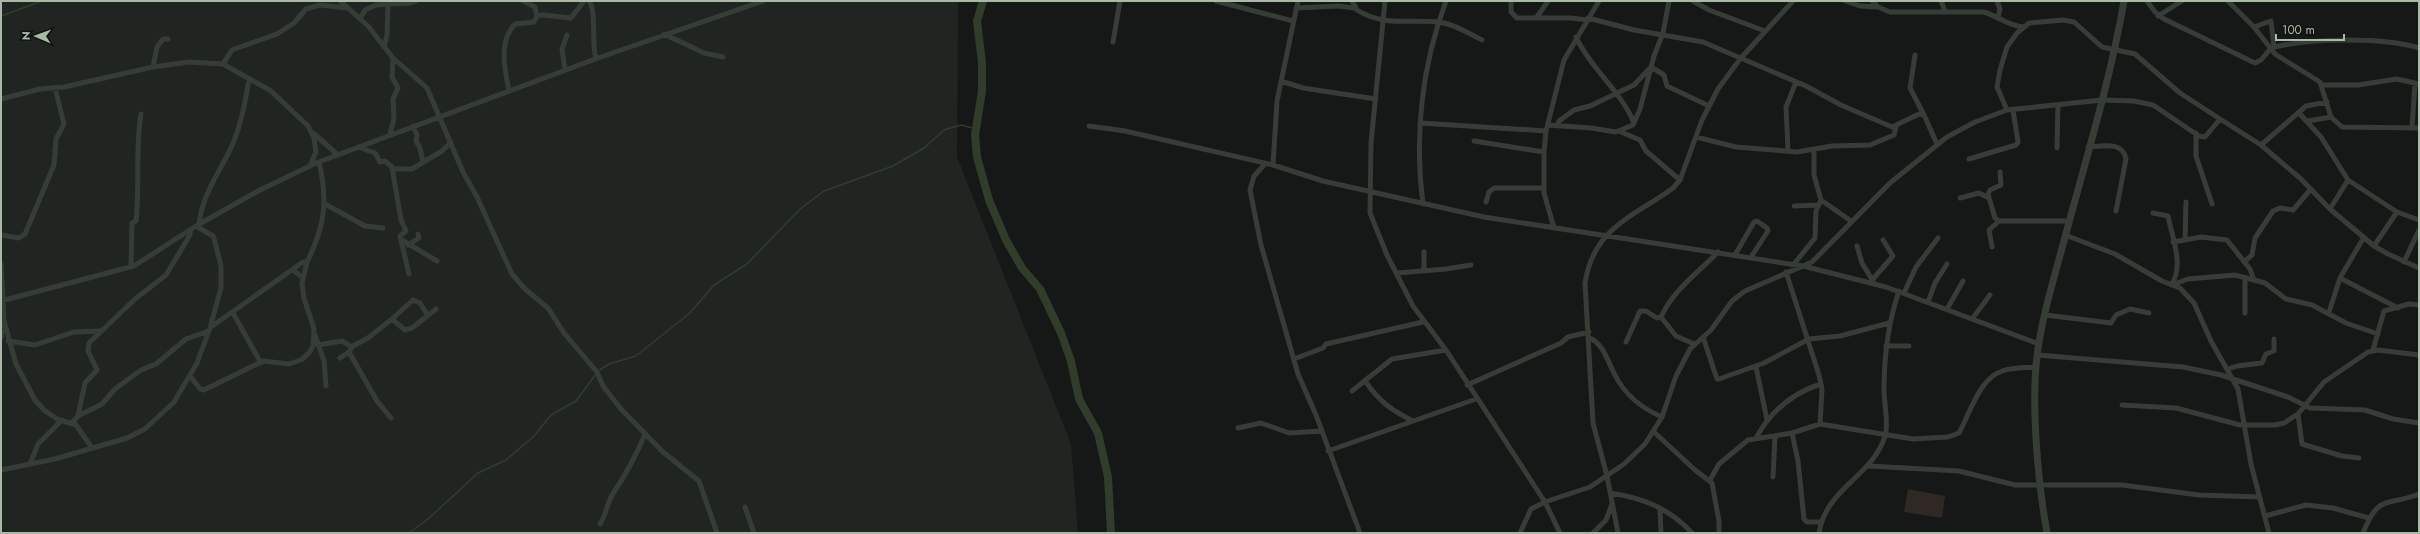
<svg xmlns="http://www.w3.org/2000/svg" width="2420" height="534" font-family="Jost,sans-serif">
<rect width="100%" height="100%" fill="#151816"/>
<!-- built -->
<path fill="#212522" d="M1,1H958L957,157L1071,444L1078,533H1Z"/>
<!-- green -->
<path fill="#302825" d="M1908,489L1945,496L1942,518L1904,512Z"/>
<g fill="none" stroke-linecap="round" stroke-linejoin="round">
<!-- stream -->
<path stroke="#313d2a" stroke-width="1.5" d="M1,16L42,1
M598,371L609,364L636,356L690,313L714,285L747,264L800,209L824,191L893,166L924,148L944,130L961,125L976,129
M409,533L428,519L478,473L506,460L534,436L551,415L576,401L596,374"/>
<!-- river -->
<path stroke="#313d2a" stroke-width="8" d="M983,1L977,21L982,63V91L975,135L977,157L989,200L1006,240L1022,268L1040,289L1061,333L1071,361L1079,399L1098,433L1108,477L1111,533"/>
<!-- minor -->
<path stroke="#363d36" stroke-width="5" d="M340,1L368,26L393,58L427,88L463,172L477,197L512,274L525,289L548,308L564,333L597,372L603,386L621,409L663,452L699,481L717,533
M589,1C597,12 591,42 596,59
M1216,1L1293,21
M1352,1L1357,10C1384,27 1409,19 1439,22C1454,24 1468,33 1482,40
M1385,1L1371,143L1370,213L1387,255L1413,306L1446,350L1545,502L1560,533
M1511,1V12L1517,18H1571L1587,20
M1693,1L1709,10L1765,31
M1845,1L1860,6L1878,7
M1872,1L1878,7L1890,12H1984C2000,17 2006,25 2023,27
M1941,1L1945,11
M1997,1L2000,9L1998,17
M2147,1L2155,12L2164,19L2255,63L2261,60L2271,48C2309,38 2381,37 2419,48
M2228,1L2254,27L2275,54L2320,82L2331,117L2342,127L2419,128
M1296,8L1339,6L1354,8
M537,16L543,15L571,18L584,1
M2158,16L2182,1
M1537,17L1548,1
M1588,18L1634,30L1703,42L1806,86L1841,105L1892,127L1919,114L1924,115L1937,144
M360,19L365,10L376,5L388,4
M2254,27L2271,21L2274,47
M664,34L704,53L723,57
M1576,37C1591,69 1621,91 1634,123
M1113,42L1120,1
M384,47L387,35L388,4L410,3L416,1
M1915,55L1910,88L1924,115
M223,64L232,50L277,34L294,23L306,9L320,5L347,8
M153,67L157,47L163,39H168
M565,70L562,49L567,35
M1281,81L1303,88L1376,99
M2322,85H2358L2397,79L2419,84
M509,91C505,71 498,41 515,24L534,22L537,16L535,7L523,1
M1,99L40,89L64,87L153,67L189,62L223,64L271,91L308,126L314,138L316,152L310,166
M2007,110L1997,87L2000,70L2007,47L2017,33L2029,23L2063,20L2074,22L2102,47L2135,54L2180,93L2220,119
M2299,113L2321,137L2348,180L2397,212
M2308,121L2331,117
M1420,123L1546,131
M1548,125L1591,128L1616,132L1633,125L1640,109L1654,56L1663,33L1669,1
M413,126L417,135L416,141L420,148L423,162
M1089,126L1125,131L1273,165L1323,181L1484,217L1803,266L1886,287L2039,344
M1557,126L1559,121L1574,110L1590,106L1634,85L1651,67L1664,75L1667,86L1709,106
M2412,128L2415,83
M1621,132L1640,140L1646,151L1680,180
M313,133L338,155
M2196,133V156L2212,204
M390,134L394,119L393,99L398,88L392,77L393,58
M1696,137L1736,147L1797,152L1832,146L1870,145L1894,135L1896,127
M1474,141L1544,152
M2261,145L2306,106L2327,102
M358,147L375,153L380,162L385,161L392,167L401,220L406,231L400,236L409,274
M2088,147C2103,146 2123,141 2126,159L2116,211
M2057,148L2058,105
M1788,151L1786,107L1796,82
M1814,151V175L1821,200L1851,221
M1969,159L2016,145L2018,142L2013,110
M1265,164L1254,176L1250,190L1261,245L1298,374L1316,415L1360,533
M1273,165L1277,101L1298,1
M392,169H412L442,151L451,142
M1960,198L1979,193L1989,198
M1486,202L1489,192L1494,188H1544
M325,204L365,226L383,228
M1423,204C1414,136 1422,65 1446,1
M1794,206L1818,205
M2330,209L2348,180
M2153,213L2168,216C2172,237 2184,264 2172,284
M1999,221L1995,218L1988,194L1990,190L2001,185L2000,172
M199,224C202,197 216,177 228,154C240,131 245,104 249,79
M1554,228L1544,193V152L1546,131L1564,60L1599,1
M1,235L19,238L25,234L54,165L56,139L64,124L55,88
M2065,235L2115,254L2162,281L2180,288L2194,303L2211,341L2238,389L2251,464L2269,533
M402,240L437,261
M2185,240L2186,202
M2173,242L2201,237L2227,240L2250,269L2254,280
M408,245L419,238L418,234
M1857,246L1862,263L1873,281
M2374,246L2397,212L2419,220
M1992,247L1989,230L1999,221H2069
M1735,255L1754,222L1757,221L1767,228L1768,231L1751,257
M2244,262L2252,255L2255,238L2273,211L2280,208L2293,210L2311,189
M2404,262L2419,230
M1,264L4,321L16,364L35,400L44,410L57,419L76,425L92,448
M1794,264L1815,238L1816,211L1821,200
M131,267L132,223L136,221C140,185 135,149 141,114
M293,270L303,278
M1424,270V252
M1786,272L1819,375L1822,389L1820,424
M1397,273L1446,269L1471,265
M2340,278L2398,308
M1873,279L1893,256L1883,240
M2172,285L2188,279L2235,275L2265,283L2286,299L2312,305L2346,323L2378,334
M1904,293L1916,267L1938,238
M1,301L134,266L196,226L258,191L316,163L598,58L763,1
M1928,302L1935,283L1947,264
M1947,309L1963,281
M2329,312L2340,278L2364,237
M233,313L261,363
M2245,313V278
M2045,315L2111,323L2116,315L2130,309L2149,313
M392,319L413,300L420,303L427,314
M1972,319L1990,295
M211,327L303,262H307C325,226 328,201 319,162
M315,335L324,361L326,386
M1703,337L1717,379H1719L1764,363L1809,339L1840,336L1889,323
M1,338L3,325
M1590,338C1604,345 1607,360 1615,375C1625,395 1641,408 1662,417
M8,341L35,345L74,332L100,331
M1626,342L1640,311H1646L1657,318L1661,317
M1694,344L1676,336L1661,317C1674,289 1698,273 1718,252
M318,345L342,341L352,347
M1886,346H1909
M2373,350L2384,311L2409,304L2419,305
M2037,355L2183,367L2221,375L2288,397L2310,408L2365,410L2393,419L2419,423
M340,358L349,352
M1294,359L1323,348L1326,344L1423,322
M1756,367L1767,420
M2228,369L2237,366L2262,363L2266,354L2274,351V339
M190,376L200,389L204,390L263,361L289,364L301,360L309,353L313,346L314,329L304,298L302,284L307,262
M1365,381C1380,402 1391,410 1413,421
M1467,385L1561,343L1568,337L1589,332
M1352,391L1392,359L1446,350
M2122,405L2176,408L2240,425H2275L2284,423L2298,414L2324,382L2368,352L2378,350L2419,355
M2298,414L2302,444L2342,456L2359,458
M78,416L85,383L97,370L88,351L89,343L135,299L166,275L190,235V231
M391,418L377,401L349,352L353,346L368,338L392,319L405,330L412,328L436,309
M72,423L78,416L102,404L115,389L141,370L156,364L186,339L209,331
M1238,428L1261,423L1289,433L1322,431
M1654,432L1695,470L1712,483L1719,521V533
M1792,433L1798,461L1804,519L1807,522H1821
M1756,438C1771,411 1792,393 1821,384
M1328,451L1476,399
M30,464L38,444L61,421
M1869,466L1959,471L2015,485H2122L2199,495L2259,497
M1,470L55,459L127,438L145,429L174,402L197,363L210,328L221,288V266L215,242L213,236L196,226
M1773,477L1775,436
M1710,480L1719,464L1748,440L1792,433L1820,424L1913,439L1948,437L1959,433C1970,413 1979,379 2002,371C2013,367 2025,368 2036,367
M1610,493C1643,498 1669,508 1692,533
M745,507L754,533
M1660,509L1661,533
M2265,516L2306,505L2333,508L2369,518
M600,524C606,515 607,504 612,495C625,476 636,456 645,434
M1520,533L1531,509L1545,502L1590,487L1624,464L1645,444L1662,417L1676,376L1690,349L1711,330L1732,301L1745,291L1812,262L1890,183L1947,137L1975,122L2007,110L2102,100L2134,101L2153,105L2199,136L2205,137L2220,119L2261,145L2301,179L2330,209L2374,246L2388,254L2419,268
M1593,533L1606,520L1612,504
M1618,533L1607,476L1593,423L1585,283C1594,227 1632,218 1673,188L1680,180L1702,120L1718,89L1740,59L1793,1
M1819,533C1826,488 1873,476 1885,436C1889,426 1884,402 1884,390C1884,356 1888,323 1899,291
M2363,533C2379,493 2386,507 2419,494"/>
<!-- tertiary -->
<path stroke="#363d36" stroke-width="7" d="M2047,533C2038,483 2031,406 2037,356C2042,317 2054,278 2064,241C2085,162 2110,82 2124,1"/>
</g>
<!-- border -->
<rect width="2420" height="534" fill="none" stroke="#a8b9a6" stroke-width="4"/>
<!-- north arrow -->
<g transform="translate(36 36) rotate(272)" stroke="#101311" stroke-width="3" paint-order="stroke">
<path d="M0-3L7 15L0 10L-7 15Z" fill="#a8b9a6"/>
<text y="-6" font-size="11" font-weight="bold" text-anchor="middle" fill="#a8b9a6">N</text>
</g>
<!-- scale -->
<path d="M2276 34v6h68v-6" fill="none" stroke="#a8b9a6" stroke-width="2"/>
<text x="2282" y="34" font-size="12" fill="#a8b9a6" stroke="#101311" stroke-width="3" paint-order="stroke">100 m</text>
</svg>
